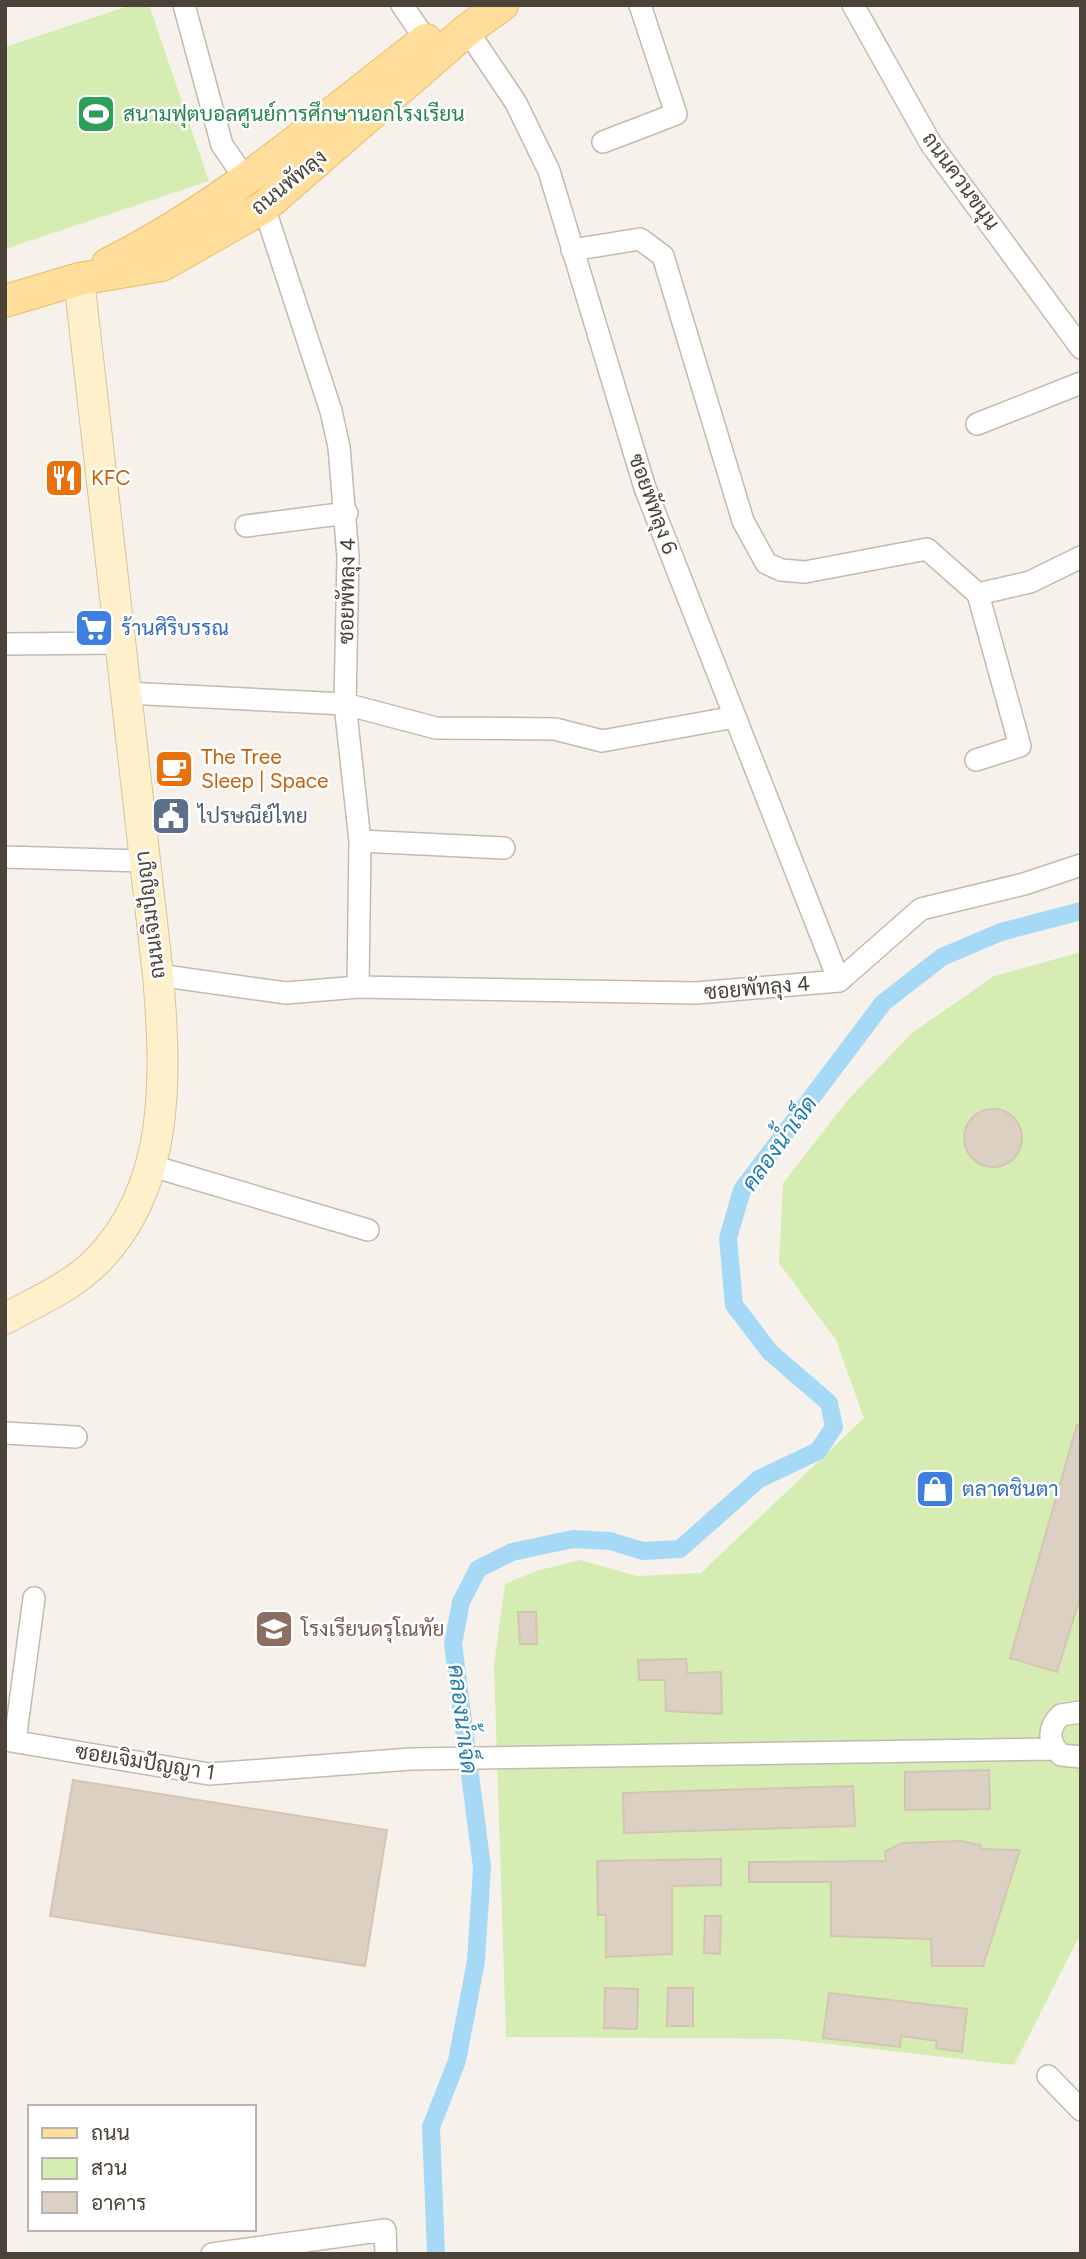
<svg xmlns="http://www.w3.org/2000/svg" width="1086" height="2259" font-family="Figtree,Sarabun,sans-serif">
<rect width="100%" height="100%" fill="#f6f2eb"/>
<!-- green -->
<path fill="#d5ecb2" d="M131,5H149L209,181L5,249V47Z
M1081,952V1933L1014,2065L785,2039L506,2037L494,1665L505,1584L536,1571L580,1560L637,1576L701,1573L864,1418L836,1340L779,1263L783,1183L847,1101L912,1033L994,976Z"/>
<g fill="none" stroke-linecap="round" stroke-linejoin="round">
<!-- canal -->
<path stroke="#a5d9f5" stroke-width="18" d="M436,2254L431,2127L457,2061L476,1961L482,1867L453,1644L461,1602L478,1569L512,1552L573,1539L610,1541L643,1551L680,1549L759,1479L818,1451L834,1427L829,1403L770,1352L734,1305L728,1238L742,1190L883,1003L942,957L1001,932L1081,911"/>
</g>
<!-- building -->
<path fill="#dcd0c3" stroke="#d4c5b2" stroke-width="2" d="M964 1138a29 29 0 1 1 58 0a29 29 0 1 1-58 0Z
M1077,1425L1081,1426V1594L1057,1672L1010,1658Z
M518,1612H536L537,1644H520Z
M686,1659L687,1673L721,1672L722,1714L666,1711L665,1680H639L638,1660Z
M989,1770L990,1809L905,1810V1772Z
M73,1780L387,1830L365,1966L50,1916Z
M853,1786L855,1826L624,1833L623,1793Z
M960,1841L981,1845L980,1849L1020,1850L983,1966H932L931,1939L831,1936V1882H749V1862L886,1861L885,1851L903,1843Z
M721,1859V1885L672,1886V1954L606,1957V1915H598L597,1861Z
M705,1916H721L720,1954L704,1953Z
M605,1988L638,1989L637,2029L604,2028Z
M668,1988H693V2026H667Z
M829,1993L967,2009L962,2052L936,2048L937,2041L901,2036L900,2047L823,2038Z"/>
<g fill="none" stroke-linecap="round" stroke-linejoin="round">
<!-- street casing -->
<g stroke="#c3baad" stroke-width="24">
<path id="street" d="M184,5L222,145L245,178
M402,5L426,40
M853,5L931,144L1081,348
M467,30L516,103L549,171L645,488L839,981
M603,142L676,114L640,5
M264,207L331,411L339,447L348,557L345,704L360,841L358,987
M572,250L640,239L663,256L743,521L766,563L781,570L805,572L927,549L978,594L1030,582L1081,557
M977,424L1081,383
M246,526L347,513
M5,644L121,643
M127,693L345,704L436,728L555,729L602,741L735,717
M976,760L1020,746L978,594
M360,841L504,848
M5,857L144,861
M158,975L286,993L358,987L696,993L839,981L921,909L1024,884L1081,865
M152,1166L368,1230
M5,1433L76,1437
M1081,1712L1061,1715C1047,1728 1048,1742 1061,1755L1081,1757
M5,1740L209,1774L411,1759L1055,1749
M15,1741L34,1598
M1048,2076L1081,2110
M212,2254L385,2230L386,2254"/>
</g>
<!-- secondary casing -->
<g stroke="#d9c499" stroke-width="32">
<path id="secondary" d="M5,1319C35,1302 71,1287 96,1262C172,1186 166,1073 158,975L79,279"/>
</g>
<!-- primary casing -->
<g stroke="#ebbb64" stroke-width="34">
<path id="primary" d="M108,264C223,207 324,118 426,40
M5,301L79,279L162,265L264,207L467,30L502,5"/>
</g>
<!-- street -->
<use href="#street" stroke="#fff" stroke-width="21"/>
<!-- secondary -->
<use href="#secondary" stroke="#fff0cc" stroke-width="30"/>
<!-- primary -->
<use href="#primary" stroke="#ffdd9b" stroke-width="32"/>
</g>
<!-- icons -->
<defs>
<g id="stadium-square" transform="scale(2.0125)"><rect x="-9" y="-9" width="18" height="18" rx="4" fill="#2e9e5b" stroke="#fff"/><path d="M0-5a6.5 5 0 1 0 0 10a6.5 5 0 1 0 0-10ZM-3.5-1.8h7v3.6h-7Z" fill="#fff"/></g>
<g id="restaurant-square" transform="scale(2.0125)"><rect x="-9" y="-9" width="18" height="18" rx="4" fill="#e8710a" stroke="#fff"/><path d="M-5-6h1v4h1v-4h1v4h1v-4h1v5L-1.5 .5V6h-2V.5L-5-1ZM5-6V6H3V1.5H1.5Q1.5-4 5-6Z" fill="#fff"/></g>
<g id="supermarket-square" transform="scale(2.0125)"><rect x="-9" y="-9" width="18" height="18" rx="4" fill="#3f7fe0" stroke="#fff"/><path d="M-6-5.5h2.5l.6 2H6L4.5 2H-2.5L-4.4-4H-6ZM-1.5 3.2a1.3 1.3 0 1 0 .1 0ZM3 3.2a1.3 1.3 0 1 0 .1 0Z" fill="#fff"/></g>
<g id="cafe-square" transform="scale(2.0125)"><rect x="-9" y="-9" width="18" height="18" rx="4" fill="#e8710a" stroke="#fff"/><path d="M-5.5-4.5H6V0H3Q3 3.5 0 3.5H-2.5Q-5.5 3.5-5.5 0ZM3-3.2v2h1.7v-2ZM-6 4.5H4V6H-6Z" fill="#fff"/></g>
<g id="civic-square" transform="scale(2.0125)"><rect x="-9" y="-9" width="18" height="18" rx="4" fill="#5c6f8a" stroke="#fff"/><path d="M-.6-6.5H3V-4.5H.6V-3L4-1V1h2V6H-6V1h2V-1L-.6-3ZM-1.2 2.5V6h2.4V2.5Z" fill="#fff"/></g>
<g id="shop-square" transform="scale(2.0125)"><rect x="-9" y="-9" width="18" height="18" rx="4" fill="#3f7fe0" stroke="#fff"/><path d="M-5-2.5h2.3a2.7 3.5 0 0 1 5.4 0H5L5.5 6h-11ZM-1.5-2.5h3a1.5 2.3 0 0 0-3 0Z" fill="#fff"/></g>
<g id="school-square" transform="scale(2.0125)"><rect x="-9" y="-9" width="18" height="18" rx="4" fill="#8d6e63" stroke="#fff"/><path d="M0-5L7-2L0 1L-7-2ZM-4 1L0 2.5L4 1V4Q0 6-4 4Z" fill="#fff"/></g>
</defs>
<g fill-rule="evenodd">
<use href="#stadium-square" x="96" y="114"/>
<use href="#restaurant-square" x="64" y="478"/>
<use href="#supermarket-square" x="94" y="628"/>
<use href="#cafe-square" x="174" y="769"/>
<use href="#civic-square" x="171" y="816"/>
<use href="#shop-square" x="935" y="1489"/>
<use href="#school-square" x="274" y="1629"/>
</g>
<g text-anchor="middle" stroke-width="5" stroke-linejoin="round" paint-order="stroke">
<!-- leisure labels -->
<g font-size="21" fill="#27864d" stroke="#fff" text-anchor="start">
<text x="123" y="121">สนามฟุตบอลศูนย์การศึกษานอกโรงเรียน</text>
</g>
<!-- street labels -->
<g font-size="21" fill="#4b4338" stroke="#fff">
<text transform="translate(961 181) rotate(54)" y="7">ถนนควนขนุน</text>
<text transform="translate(289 182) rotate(-39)" y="7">ถนนพัทลุง</text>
<text transform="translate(653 504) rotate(70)" y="7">ซอยพัทลุง 6</text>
<text transform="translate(347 591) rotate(-89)" y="7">ซอยพัทลุง 4</text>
<text transform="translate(150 915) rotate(-97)" y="7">ถนนเจิมปัญญา</text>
<text transform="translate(757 988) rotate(-5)" y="7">ซอยพัทลุง 4</text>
<text transform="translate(145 1762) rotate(9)" y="7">ซอยเจิมปัญญา 1</text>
</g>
<!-- food labels -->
<g font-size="21" fill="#c56008" stroke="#fff" text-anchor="start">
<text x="91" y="485">KFC</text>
<text x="201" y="764">The Tree<tspan x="201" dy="24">Sleep | Space</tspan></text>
</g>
<!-- shop labels -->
<g font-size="21" fill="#366cbe" stroke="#fff" text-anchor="start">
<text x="121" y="635">ร้านศิริบรรณ</text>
<text x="962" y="1496">ตลาดชินตา</text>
</g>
<!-- service labels -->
<g font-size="21" fill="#4e5e75" stroke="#fff" text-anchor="start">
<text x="198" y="823">ไปรษณีย์ไทย</text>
</g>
<!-- education labels -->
<g font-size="21" fill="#785e54" stroke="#fff" text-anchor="start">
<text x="301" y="1636">โรงเรียนดรุโณทัย</text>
</g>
<!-- water labels -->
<g font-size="23" font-style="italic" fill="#277cae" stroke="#fff">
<text transform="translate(779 1143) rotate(-54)" y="8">คลองน้ำเจ็ด</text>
<text transform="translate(463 1719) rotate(83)" y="8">คลองน้ำเจ็ด</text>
</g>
</g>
<!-- border -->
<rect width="1086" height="2259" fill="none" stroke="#4b4338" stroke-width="14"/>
<!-- legend -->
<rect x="28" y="2105" width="228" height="126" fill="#ffffff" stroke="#b7b4af" stroke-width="2"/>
<rect x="42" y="2128" width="35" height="10" fill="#ffdd9b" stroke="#b7b4af" stroke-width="2"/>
<text x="91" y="2140" font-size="21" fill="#4b4338">ถนน</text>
<rect x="42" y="2158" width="35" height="21" fill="#d5ecb2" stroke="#b7b4af" stroke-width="2"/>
<text x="91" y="2175" font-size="21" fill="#4b4338">สวน</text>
<rect x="42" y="2192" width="35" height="21" fill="#dcd0c3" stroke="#b7b4af" stroke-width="2"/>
<text x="91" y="2210" font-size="21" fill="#4b4338">อาคาร</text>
</svg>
